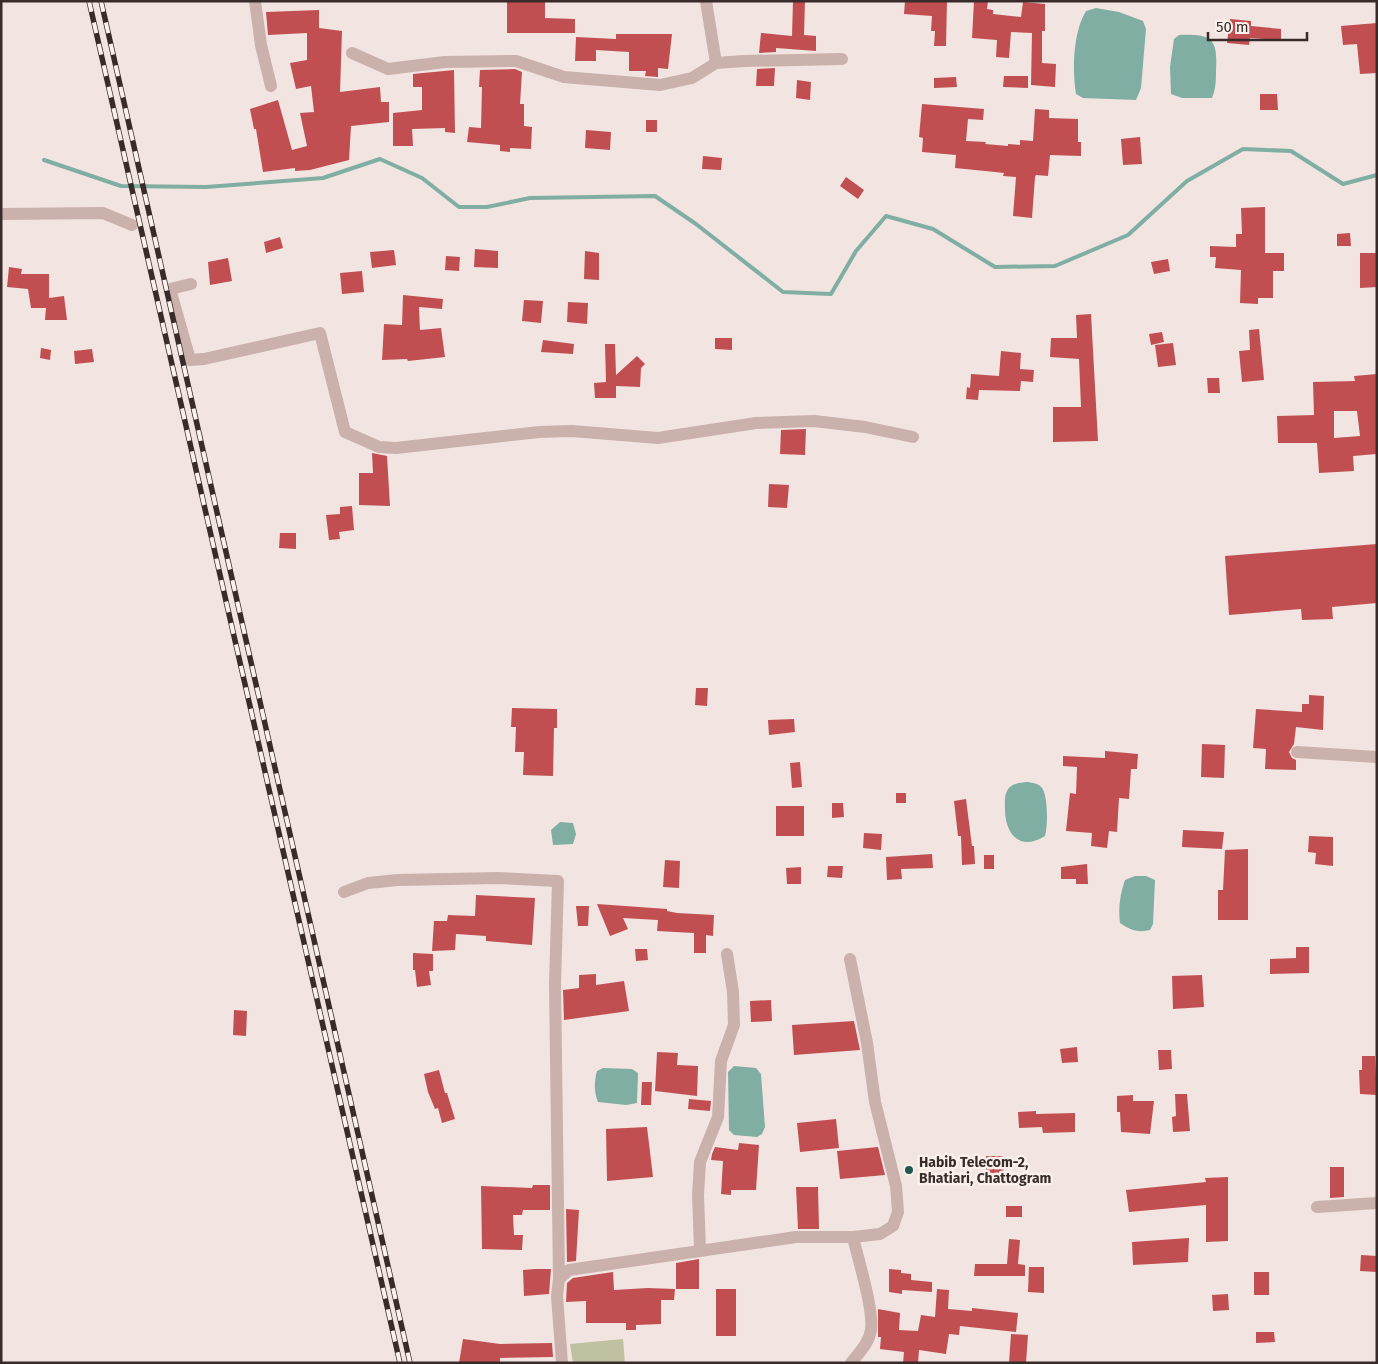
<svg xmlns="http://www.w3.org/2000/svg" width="1378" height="1364" font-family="'Fira Sans',sans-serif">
<rect width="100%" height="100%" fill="#f2e4e0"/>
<!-- green -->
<path fill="#bfc1a0" d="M623,1339L625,1363H573L570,1344Z"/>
<!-- water -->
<path fill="#80aea3" d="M1096,8L1119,12L1143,21L1146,29L1141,88L1136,100L1083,98L1076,94C1072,70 1073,32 1086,11Z
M1179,35C1211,34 1218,38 1216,70C1216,79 1216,89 1212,98H1182L1171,94L1170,67L1174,39Z
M1027,782C1033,783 1038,783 1042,788C1048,796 1048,826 1045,836C1021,851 1006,836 1005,811C1005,805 1004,796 1007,791C1011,783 1019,783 1027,782Z
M560,822L573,823L576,834L573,844L553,845L551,830Z
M1135,876H1146L1155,880L1153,924L1150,930C1138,933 1130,930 1120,923C1118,907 1120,895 1125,880Z
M734,1066L756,1068L761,1074L765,1127L762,1134L757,1137L734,1135L729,1130L728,1072Z
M603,1068L632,1069L638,1073L637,1103L626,1105L598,1102C594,1092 594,1082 597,1071Z"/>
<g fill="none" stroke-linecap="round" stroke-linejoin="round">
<!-- stream -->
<path stroke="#80aea3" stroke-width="4" d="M44,160L121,186L206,187L323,178L380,159L422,178L459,207H487L530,198L655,196L696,224L783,292L831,294L856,251L886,216L933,229L995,267L1055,266L1128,235L1187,181L1243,149L1291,151L1343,184L1377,175"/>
</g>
<!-- building -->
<path fill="#c14f52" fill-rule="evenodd" d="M507,1H545V18L575,19V33H507Z
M793,1H805L804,35L816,36V51L776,48V52L759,53L761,33L792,36Z
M905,1H947L946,46H934L935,31H931L932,16L904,14Z
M974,1H988L987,9L993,10V14L1021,17L1023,2L1045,4V31H1042V63L1056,64L1055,87L1031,85L1032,33L1011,32L1009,58L996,57L997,40L972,38Z
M319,10V28L342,31L340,92L380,87L381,102H389V122L351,126L349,160L310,170L295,171V168L263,172L256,129H254L250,109L278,100L292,150L307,146L300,113L314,112L311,86L296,89L290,63L307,60V33L268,35L266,12Z
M1230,19L1251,21V26L1281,29V40L1250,38L1249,45L1227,43Z
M1377,23V73L1360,74L1357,44L1343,45L1341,26Z
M616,34H672L668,69L658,68V77L645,76L646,71H629V52L596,50V61H575L576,37L616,39Z
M775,68L774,86H756L757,69Z
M515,69L522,72L520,104H524V126L532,127L531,149L510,148V152L500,151V145L467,142L469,127L481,128L482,87H479L480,70Z
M454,70L455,133L445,132V128L412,129L413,146H393V113L422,110V87H413V74Z
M1004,76H1028V88L1003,87Z
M956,77L957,87L934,88V78Z
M797,80L811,82L810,100L796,98Z
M1260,94H1277L1278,110H1260Z
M922,104L984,109L983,120L968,119L966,141L986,142L985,144L1008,146V144L1020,145V140L1033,141L1035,109L1049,110V118L1078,119V142H1081V156L1050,155L1048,176L1036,175L1035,177L1032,218L1013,216L1016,177L1003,176L1004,173L995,172L955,168L956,155L922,152L923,138L919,137Z
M646,120H657V132H646Z
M586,130L611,132L610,150L585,148Z
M1140,137L1142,164L1123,165L1121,139Z
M703,156L722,158L721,170L702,169Z
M846,177L864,190L858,199L840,186Z
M1265,207V253H1284V271H1273V298H1258V304L1240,303L1241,270L1215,268L1216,257H1210V246L1236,247V234H1242L1241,208Z
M1350,233L1351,246H1337V234Z
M280,237L283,248L266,253L264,242Z
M475,249L498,251V268L474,267Z
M394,250L396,265L372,268L370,252Z
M585,251L599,253V280L584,279Z
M1360,253H1377V287L1360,288Z
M446,256L460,257L459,271L445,270Z
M228,258L232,281L210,285L208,262Z
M1168,259L1170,271L1154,274L1151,262Z
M9,267L22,269L21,274H49V298L64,296L67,320H45L46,308H31L28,289L7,287Z
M362,271L364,292L342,294L340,273Z
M403,295L443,299L442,309L419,307L420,330L441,328L445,357L408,361L407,359L382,360L384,324L402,325Z
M524,300L543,301L541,323L522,321Z
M568,302L588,303L587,324L567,322Z
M1091,314L1098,441L1053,442V407H1081L1079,359L1050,357L1051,338H1077L1076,315Z
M1259,329L1264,380L1242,382L1239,351L1250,350L1249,330Z
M1162,332L1164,342L1151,345L1149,334Z
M715,338H732V350L715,349Z
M543,340L574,344L573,354L541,352Z
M1173,343L1176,365L1158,367L1155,345Z
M605,344H615L616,375L637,356L645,364L641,368L640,387L616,386V398H595L594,383L606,382Z
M41,348L51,350L50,360L40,358Z
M92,349L94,362L75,364L74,351Z
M1001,351L1021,353L1020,369L1034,370L1033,382L1021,381L1020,391L979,390L978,400L966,399L967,387L970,388L971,374L999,376Z
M1377,374V454L1353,456L1354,471L1319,473L1317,443H1278L1277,416L1314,415L1313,382L1355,381L1354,376ZM1334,411H1357L1360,436L1334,438Z
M1207,378H1219L1220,393H1208Z
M806,429L805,455L780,454L781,430Z
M372,453L387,456L390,506L359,505V473H373Z
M769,484L789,485L787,508L768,507Z
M352,506L354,530L339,532L340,539L329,540L326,515L340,514V507Z
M280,533H296V549L279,548Z
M1377,544V603L1332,607L1333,619L1302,620L1301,609L1229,615L1225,556Z
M696,688H708L707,706L695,705Z
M1309,695L1324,696L1323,730L1296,727L1294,744L1289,752L1292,758L1296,760V770L1265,769L1266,749L1253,748L1256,709L1302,712V704H1309Z
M512,708L557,709V728H554L553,776L523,775L524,752H515L516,727H511Z
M794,719L795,732L769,735L768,720Z
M1202,744L1225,745L1224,778L1201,777Z
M1105,751L1138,754L1137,769H1131L1129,799L1119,798L1117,832L1109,831L1107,848L1091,846L1092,833L1066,831L1070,793L1076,794L1077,767L1063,766V756L1105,758Z
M800,762L802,787L792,788L790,763Z
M896,793H906V803H896Z
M966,799L972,846H974L975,864L962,865L961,836H958L954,801Z
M832,803H843L844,817L832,818Z
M776,806H804V836H776Z
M1183,830L1224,832L1222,849L1182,847Z
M864,833L882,834L881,850L863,848Z
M1309,836L1333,837V866L1315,864L1316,853L1308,852Z
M1248,849V920H1218V890H1223L1225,850Z
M932,854L933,868L901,869L902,879L887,880L886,857Z
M984,855H994V869H984Z
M665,860L680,861L679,888L663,887Z
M1087,864L1088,884H1076V879H1061V867Z
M828,866H843L842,878L827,877Z
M801,867V884H787L786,868Z
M476,895L535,898L532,945L486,941V936L456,934L455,950L432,951L434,921H447L448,915L475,916Z
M597,904L667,909V911L677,913L714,915L713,936L706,935V953H694V933L657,931L658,920L623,918L628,929L610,936Z
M576,906H589L588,926H578Z
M1296,947H1309V973L1270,974V959L1296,958Z
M635,949H647L648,960L636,961Z
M413,953L433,954V971H429L431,985L417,987L415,970H413Z
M596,974V985L624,981L629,1011L564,1020L563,990L579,988V975Z
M1202,975L1204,1007L1173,1009L1172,976Z
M771,1000L772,1021L751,1022L750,1001Z
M234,1010L247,1011L246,1036L233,1035Z
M854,1021L860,1050L794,1055L792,1025Z
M1077,1047L1078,1062L1062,1063L1060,1049Z
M1158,1050H1171L1172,1069L1159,1070Z
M657,1052L678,1053L677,1065L698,1066L697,1096L655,1091Z
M1362,1056H1375L1377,1095L1360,1094L1359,1070H1362Z
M439,1070L445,1093H447L455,1119L442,1123L438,1108L435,1109L428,1092L424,1074Z
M642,1082H652L651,1105H641Z
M1175,1094H1187L1190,1131L1173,1132L1172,1117L1176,1116Z
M1133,1095V1101H1154L1150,1134L1121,1132L1120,1112H1117V1096Z
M689,1099L711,1101L710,1111L688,1109Z
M1036,1111V1114L1075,1113V1132L1043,1133L1042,1127L1019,1128L1018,1112Z
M836,1119L839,1148L800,1152L797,1123Z
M647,1127L653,1177L607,1181L606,1129Z
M739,1143L759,1145L756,1190H731V1195L721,1194L723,1161L711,1160L712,1154L715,1147L738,1150Z
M878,1147L885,1175L840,1179L837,1151Z
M986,1156H1003L1004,1176L986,1177Z
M1330,1167H1344V1197L1330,1198Z
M1228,1177V1241L1206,1242V1205L1129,1212L1126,1190L1206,1182L1205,1178Z
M533,1185H550V1210H523L522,1215H513L514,1235H523L522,1250L482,1249L481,1186L532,1188Z
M796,1187H818L819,1229H798Z
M1006,1206H1022V1217H1006Z
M566,1209L579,1210L576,1261L567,1262Z
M1189,1238L1188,1262L1133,1265L1132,1242Z
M1009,1239L1020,1240L1018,1264L1025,1265V1276H974L975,1264H1007Z
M1361,1255L1377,1256V1272L1360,1271Z
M699,1259V1289H676V1263Z
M1029,1267H1044V1293L1028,1292Z
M535,1269H551L549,1294L524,1296L523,1270Z
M889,1269L901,1270V1273L911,1274V1280L932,1282V1292L902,1290V1294L889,1292Z
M613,1272L614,1290L648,1288L675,1289L674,1300H661V1324L636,1325V1330H626V1323H586V1301L566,1302L567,1283L573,1278Z
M1254,1272H1269V1295H1254Z
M716,1289H736V1336H716Z
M937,1289L949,1290L948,1309L972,1311V1308L1018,1313L1016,1332L960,1326L959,1335L949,1334L946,1354L919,1350L918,1363H903L904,1352L880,1349L881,1337H878V1309L900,1313L899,1330L918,1331L921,1315L935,1317Z
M1228,1294L1229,1310L1213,1311L1212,1295Z
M1256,1332H1274L1275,1342L1256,1343Z
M1011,1334L1028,1335L1026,1363H1009Z
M463,1339L500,1344L552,1343L553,1357L500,1358V1363H459Z"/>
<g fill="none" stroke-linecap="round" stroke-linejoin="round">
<!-- minor -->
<path stroke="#cab1ac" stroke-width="12" d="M255,1L261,45L271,86
M706,1L716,63L744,61L842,59
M352,53L388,69L445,62L516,61L564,77L660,85L692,78L716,63
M1,214L103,213L132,225
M191,284L170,289L190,360L204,359L320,333L345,432L379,447L396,448L539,432L572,431L658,438L756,423L814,421L865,427L913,437
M1297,752L1377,757
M344,892L368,883L398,880L498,878L558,881L555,984L559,1279
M1317,1207L1377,1203
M700,1250L698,1195L700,1162L718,1117L721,1061L734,1025L733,992L727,954
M562,1363L557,1296L559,1279L569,1270L796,1237H853L880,1234L893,1226L898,1212L896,1186L875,1102L867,1043L850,959
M851,1363C859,1353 869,1343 871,1330C874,1310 858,1259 853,1237"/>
<!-- rail casing -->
<g stroke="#382b2a" stroke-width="5.5">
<path id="rail" d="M89,1L400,1363
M101,1L410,1363"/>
</g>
<!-- rail -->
<use href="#rail" stroke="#faf0ec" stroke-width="4" stroke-dasharray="11" stroke-linecap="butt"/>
</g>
<!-- markers -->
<circle fill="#21584d" stroke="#faf0ec" stroke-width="2" cx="909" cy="1170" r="5"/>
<g text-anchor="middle" stroke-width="5" stroke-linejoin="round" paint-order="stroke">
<!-- poi labels -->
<g font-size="14" font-weight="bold" fill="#382b2a" stroke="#faf0ec" text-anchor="start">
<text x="919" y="1167">Habib Telecom-2,<tspan x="919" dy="16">Bhatiari, Chattogram</tspan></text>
</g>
</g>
<!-- border -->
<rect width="1378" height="1364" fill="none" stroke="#382b2a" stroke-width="5"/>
<!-- scale -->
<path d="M1208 32v8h99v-8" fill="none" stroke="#382b2a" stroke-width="2.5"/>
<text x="1216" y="32" font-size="15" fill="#382b2a" stroke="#faf0ec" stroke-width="4" paint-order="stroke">50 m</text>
</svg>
